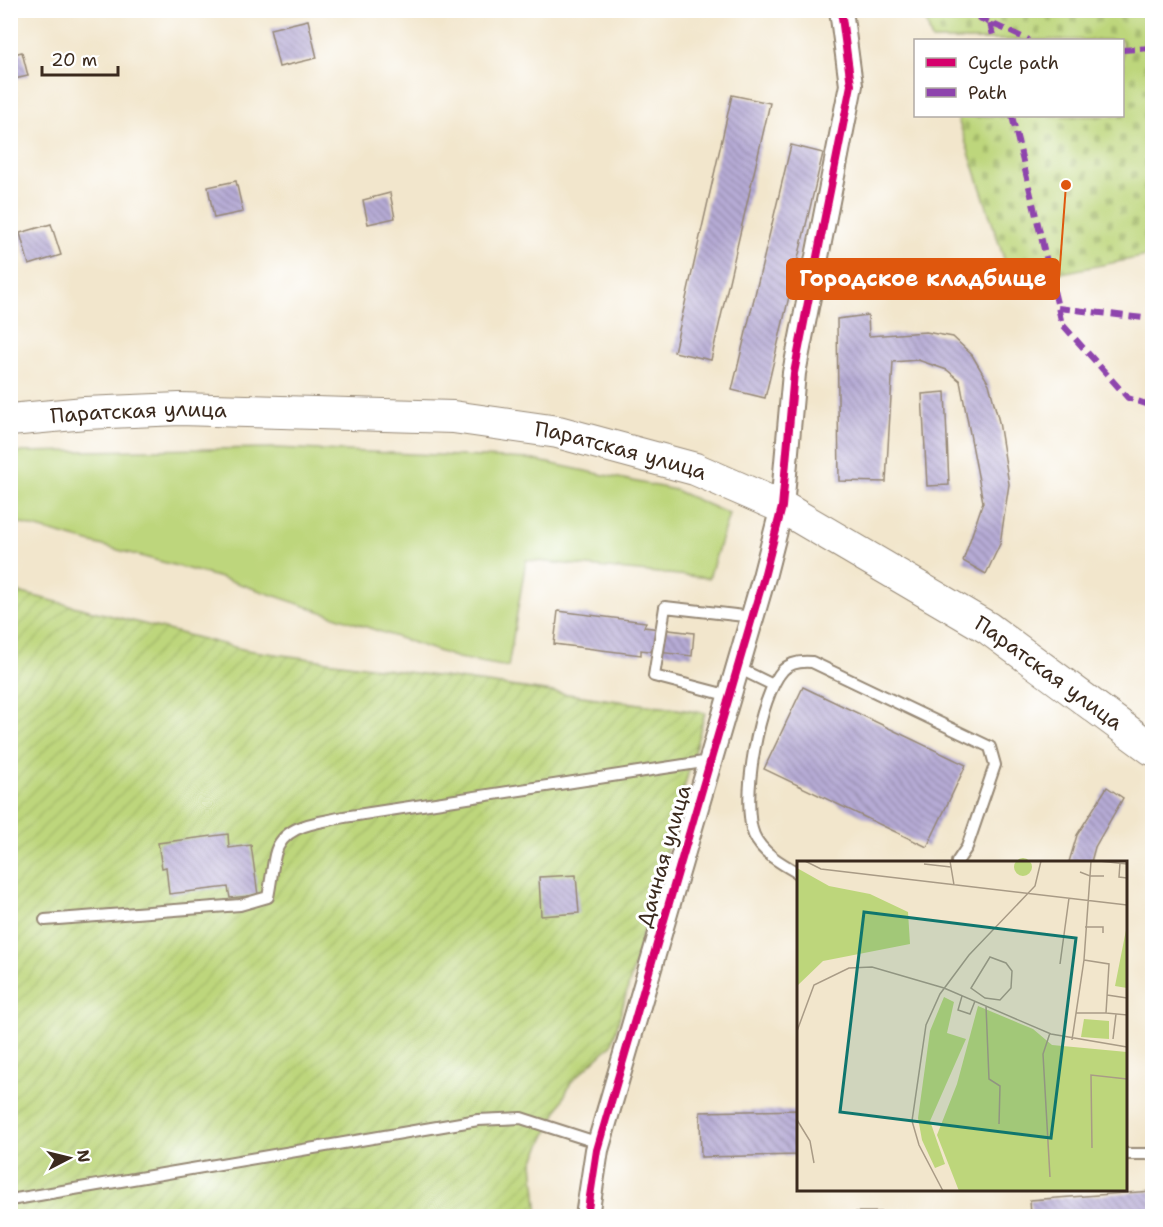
<svg xmlns="http://www.w3.org/2000/svg" width="1163" height="1227" font-family="'Shantell Sans',sans-serif">
<defs>
<pattern id="cemetery-stones" width="16" height="16" patternUnits="userSpaceOnUse" patternTransform="scale(1.5)"><rect width="16" height="16" fill="#bdd67b"/><path d="M2 7V4a2 2 0 0 1 4 0v3zM10 15v-3a2 2 0 0 1 4 0v3z" fill="#a3b86a"/></pattern>
<pattern id="garden-furrows" width="10" height="10" patternUnits="userSpaceOnUse" patternTransform="scale(1.5)"><rect width="10" height="10" fill="#bdd67b"/><path d="M-1 1l2-2M0 10L10 0M9 11l2-2" fill="none" stroke="#a3b86a"/></pattern>
<pattern id="building-back-hatch" width="6" height="6" patternUnits="userSpaceOnUse" patternTransform="scale(1.5)"><rect width="6" height="6" fill="#b6abd5"/><path d="M-1 5l2 2M0 0l6 6M5-1l2 2" fill="none" stroke="#958bac"/></pattern>
</defs>
<rect width="100%" height="100%" fill="#fff"/>
<filter id="ink" filterUnits="userSpaceOnUse"><feTurbulence type="fractalNoise" baseFrequency=".0167" numOctaves="2"/><feDisplacementMap in="SourceGraphic" scale="12" xChannelSelector="R" yChannelSelector="G"/><feConvolveMatrix kernelMatrix="1 2 1 2 8 2 1 2 1" color-interpolation-filters="sRGB"/></filter>
<filter id="wash" filterUnits="userSpaceOnUse"><feTurbulence type="fractalNoise" baseFrequency=".008" numOctaves="4" result="noise"/><feDisplacementMap in="SourceGraphic" scale="24" xChannelSelector="R" yChannelSelector="G"/><feGaussianBlur stdDeviation="1.35" result="paint"/><feColorMatrix in="noise" values="0 0 0 0 0 0 0 0 0 0 0 0 0 0 0 0 0 1.4 0 .05"/><feComposite in="paint" operator="in"/></filter>
<g filter="url(#wash)">
<rect width="100%" height="100%" fill="#f2e6cc"/>
<!-- grass -->
<path fill="#bdd67b" stroke="#7c804c" stroke-width="1.5" d="M276,448L529,459L675,490L729,514L709,578L526,560L508,667L458,658L225,579L11,521V455L22,452Z"/>
<!-- cemetery -->
<path fill="url(#cemetery-stones)" stroke="#7c804c" stroke-width="1.5" d="M923,11H1152V255L1012,283L957,116H1122V40H932Z"/>
<!-- garden -->
<path fill="url(#garden-furrows)" stroke="#7c804c" stroke-width="1.5" d="M10,590L246,650L705,713L612,1044L571,1082L533,1162L538,1216H11Z"/>
<g id="blocks">
<!-- building -->
<path fill="url(#building-back-hatch)" d="M308,20L317,58L279,67L270,29Z
M22,52L28,76L10,80V55Z
M732,95L770,103L711,360L674,352Z
M791,145L823,153L765,398L732,390Z
M236,181L243,212L214,218L208,187Z
M390,193L395,218L368,224L363,200Z
M51,224L61,255L29,265L20,233Z
M868,315L869,336L926,332L953,337L972,355L989,384L999,422L1009,484L1000,544L986,574L963,561L983,502L960,381L947,370L918,360L893,362L886,482L839,481L837,319Z
M945,392L949,485L927,486L922,394Z
M558,611L646,622L644,627L694,633L692,656L641,650V655L554,644Z
M803,687L966,765L927,847L764,769Z
M1107,787L1123,798L1095,847L1091,862H1069L1077,835Z
M228,834L229,848L251,845L258,895L230,898L228,887L169,894L166,867L162,868L158,843Z
M576,875L579,913L541,916L539,877Z
M798,1110V1155L701,1157L700,1112Z
M1152,1191V1216H1031L1030,1200Z
M856,1212H974V1216H856Z"/>
</g>
</g>
<g filter="url(#ink)">
<use href="#blocks" fill-opacity="0" stroke="#968875" stroke-width="1.5"/>
<g fill="none" stroke-linecap="round" stroke-linejoin="round">
<!-- lane casing -->
<g stroke="#968875" stroke-width="14">
<path id="lane" d="M738,668L773,685
M730,696L654,676L665,607L753,617
M798,873C782,864 762,853 754,835C740,802 759,696 783,670C791,662 802,661 812,662L990,747L995,765L967,847L957,862
M45,920L240,905L268,897C271,883 272,869 275,855C282,824 317,823 344,817L710,761
M1126,1154H1152
M10,1200L478,1120L521,1118L599,1143"/>
</g>
<!-- street casing -->
<g stroke="#968875" stroke-width="26">
<path id="street" d="M587,1216L597,1150L764,577L782,507L794,373L851,85L841,10"/>
</g>
<!-- secondary casing -->
<g stroke="#968875" stroke-width="34">
<g id="secondary">
<path id="s1" d="M10,420L85,413L180,409L453,417L558,432L695,469L782,507L988,628L1152,749"/>
</g>
</g>
<!-- lane -->
<use href="#lane" stroke="#fff" stroke-width="10"/>
<!-- street -->
<use href="#street" stroke="#fff" stroke-width="22"/>
<!-- secondary -->
<use href="#secondary" stroke="#fff" stroke-width="32"/>
<!-- quiet -->
<path stroke="#8e44ad" stroke-width="6" stroke-dasharray="12 6" stroke-linecap="butt" d="M961,10L1029,40
M990,23L994,40
M1122,50L1152,48
M1012,116L1062,324L1128,398L1152,406
M1058,308L1152,319"/>
<!-- cycleway casing -->
<g stroke="#fff" stroke-width="11">
<path id="cycleway" d="M587,1216L597,1150L764,577L782,507L794,373L851,85L841,10"/>
</g>
<!-- cycleway -->
<use href="#cycleway" stroke="#d6006c" stroke-width="8"/>
</g>
</g>
<g text-anchor="middle" stroke-width="6" stroke-linejoin="round" paint-order="stroke">
<!-- street labels -->
<g font-size="21" fill="#3b2a1e" stroke="#fff">
<text dy="7" stroke="none"><textPath href="#s1" startOffset="129">Паратская улица</textPath></text>
<text dy="7" stroke="none"><textPath href="#s1" startOffset="615">Паратская улица</textPath></text>
<text dy="7" stroke="none"><textPath href="#s1" startOffset="1101">Паратская улица</textPath></text>
<text transform="translate(664 856) rotate(-74)" y="7">Дачная улица</text>
</g>
</g>
<!-- overview -->
<g transform="translate(797 861)">
<rect width="330" height="330" fill="#f2e6cc"/>
<path d="M217 6a9 9 0 1 1 18 0a9 9 0 1 1-18 0ZM330,64V127L318,125ZM147,136L157,141L150,172L169,178L133,260L148,303L138,307L125,279L121,257L133,170Z" fill="#bdd67b"/>
<path d="M0,7L32,25L73,33L111,51L113,83L26,100L0,125Z" fill="#bdd67b"/>
<path d="M287,158L312,160V178L284,176Z" fill="#bdd67b"/>
<path d="M181,145L236,168L255,184L330,191V330H162L140,274L160,223Z" fill="#bdd67b"/>
<path fill="none" stroke="#a99b86" stroke-width="1.5" d="M8,0L24,8L330,44M153,0L157,24M302,0L330,3M323,2L322,16L330,17M127,3L154,6M283,11L293,15L294,0M288,66H306V72M193,96L209,102L215,110L214,127L203,139L188,137L174,127ZM263,103L272,37M310,134L330,137M165,135L161,149L173,153L178,140M189,145L192,218L203,225L202,263M279,152H309L312,103L287,99M309,152L330,154V145M0,170L17,124L52,107L75,106L147,127L254,173L330,186M253,172L246,193L253,316M316,178L319,153M275,179L287,99L293,15H307M0,259L13,280L17,302M295,287L294,214L330,218M146,330L122,284L115,260L129,164L143,133L172,94L238,25L244,0"/>
<path fill="#0f766e" fill-opacity="0.15" stroke="#0f766e" stroke-width="3" d="M67,51L279,77L254,277L43,251Z"/>
<rect width="330" height="330" fill="none" stroke="#3b2a1e" stroke-width="3"/>
</g>
<!-- callouts -->
<path fill="none" stroke="#df570d" stroke-width="2" d="M1066 185L1059 279"/>
<circle fill="#df570d" stroke="#fff" stroke-width="2" cx="1066" cy="185" r="6"/>
<rect fill="#df570d" stroke="#df570d" stroke-width="2" x="787" y="259" width="272" height="40" rx="6"/>
<g font-size="22" text-anchor="middle" font-weight="bold" fill="#fff">
<text x="923" y="286">Городское кладбище</text>
</g>
<!-- margin -->
<rect width="1163" height="1227" fill="none" stroke="#fff" stroke-width="36"/>
<!-- legend -->
<rect x="914" y="39" width="210" height="78" fill="#ffffff" stroke="#b1aaa5" stroke-width="1.5"/>
<rect x="926" y="58" width="30" height="9" fill="#d6006c" stroke="#b1aaa5" stroke-width="1.5"/>
<text x="968" y="69" font-size="18" fill="#3b2a1e">Cycle path</text>
<rect x="926" y="88" width="30" height="9" fill="#8e44ad" stroke="#b1aaa5" stroke-width="1.5"/>
<text x="968" y="99" font-size="18" fill="#3b2a1e">Path</text>
<!-- north arrow -->
<g transform="translate(69 1158) rotate(83)" stroke="#ffffff" stroke-width="4.5" paint-order="stroke">
<path d="M0-4.5L10 22L0 15L-10 22Z" fill="#3b2a1e"/>
<text y="-9" font-size="16" font-weight="bold" text-anchor="middle" fill="#3b2a1e">N</text>
</g>
<!-- scale -->
<path d="M42 66v9h76v-9" fill="none" stroke="#3b2a1e" stroke-width="3"/>
<text x="51" y="66" font-size="18" fill="#3b2a1e" stroke="#ffffff" stroke-width="4.5" paint-order="stroke">20 m</text>
</svg>
